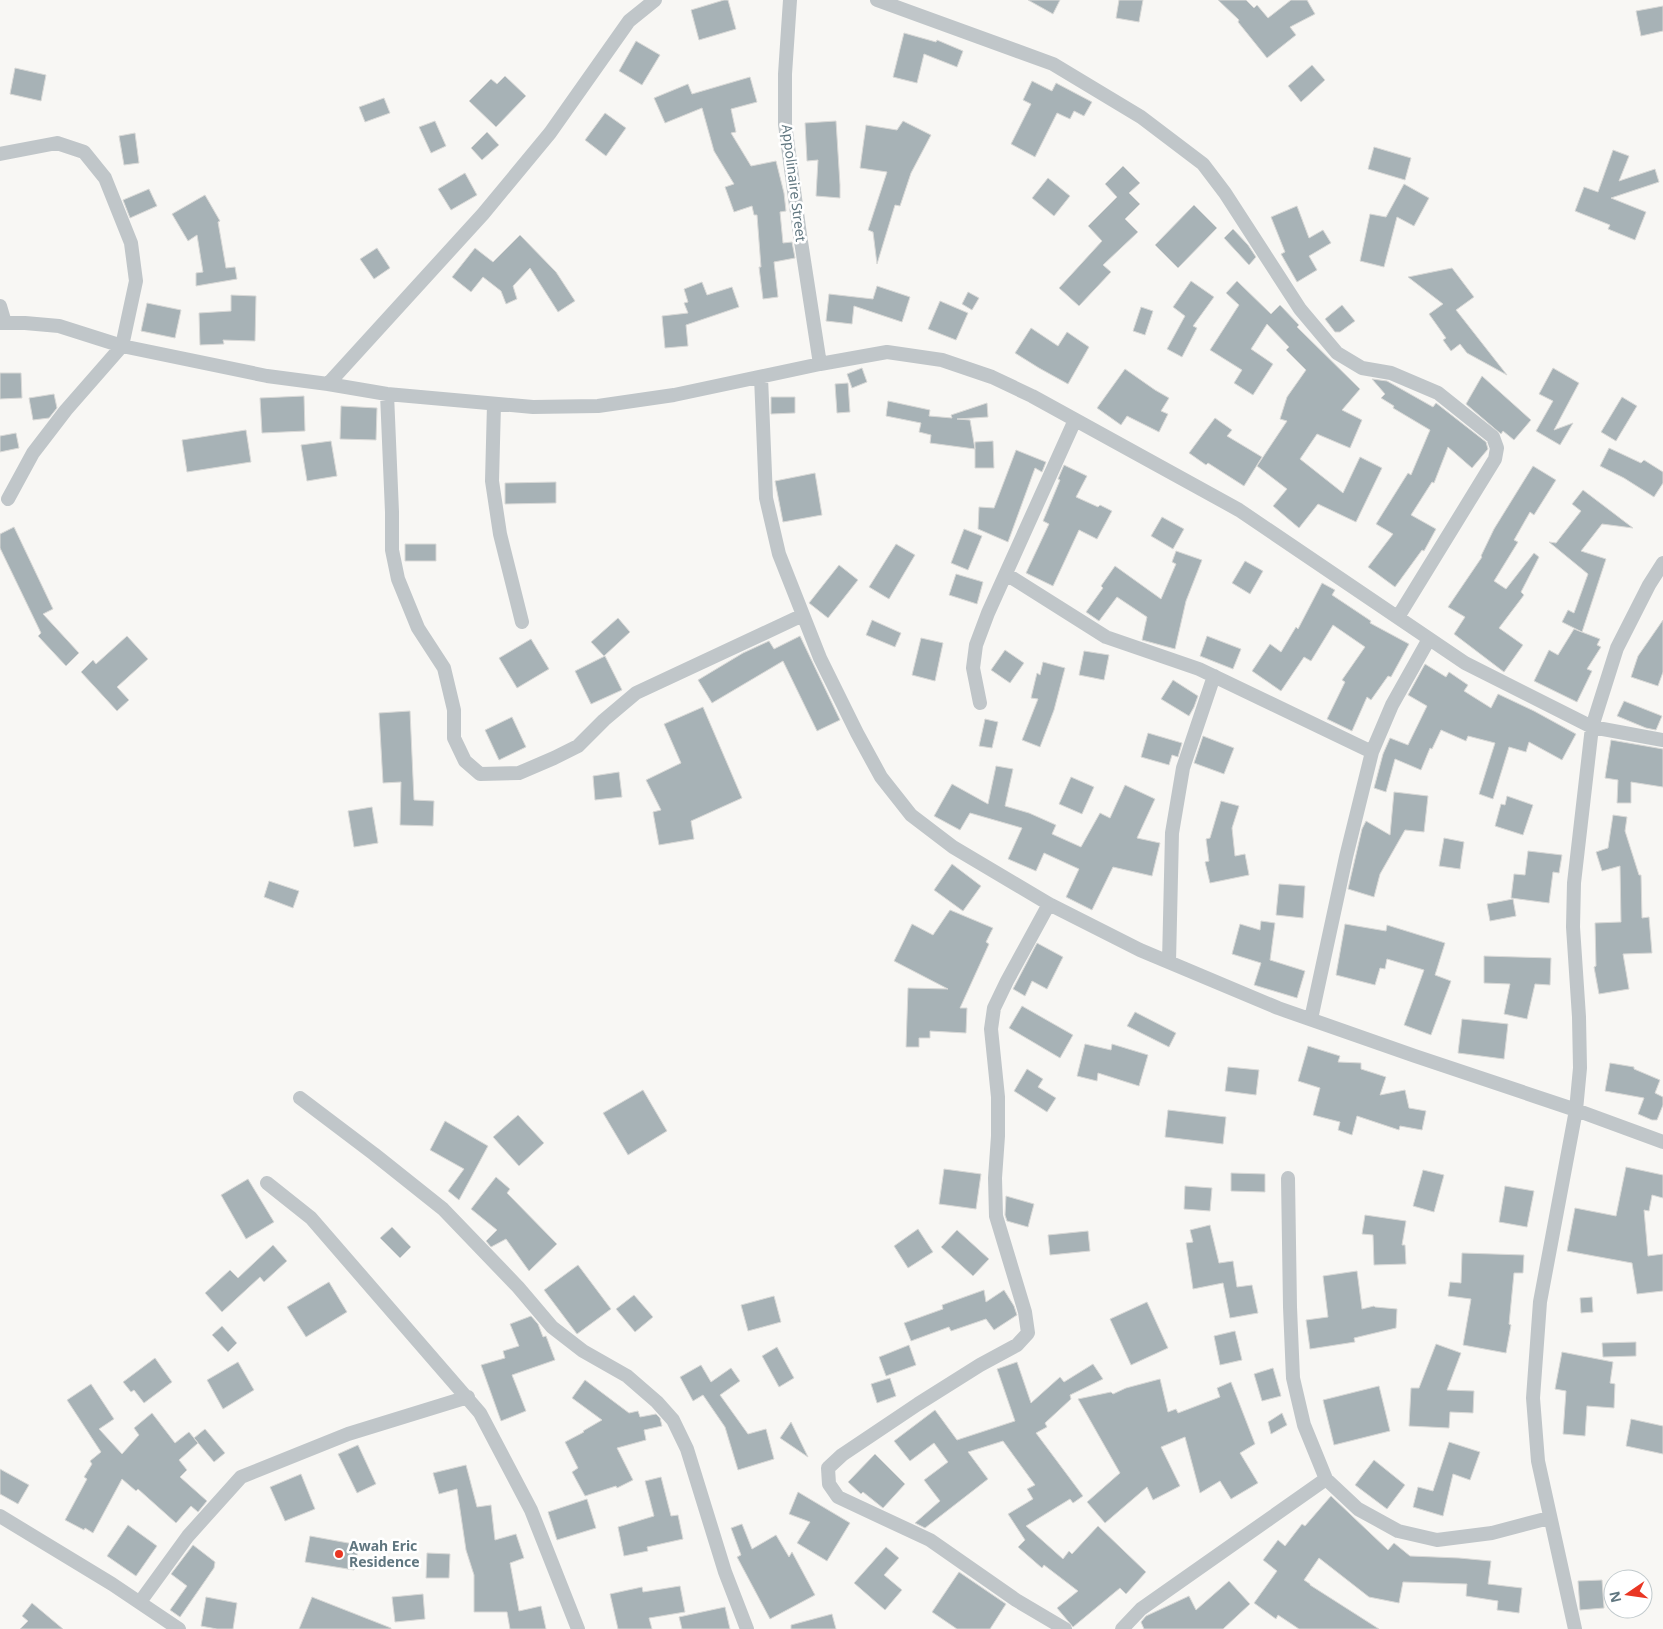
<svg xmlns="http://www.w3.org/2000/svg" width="1663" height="1629" font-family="'Noto Sans',sans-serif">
<rect width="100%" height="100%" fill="#f8f7f4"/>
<!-- building -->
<path fill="#a7b2b6" stroke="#d9d9d7" d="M724,0H728L736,29L699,40L691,10Z
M1028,0H1060L1053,14Z
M1119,0H1143L1139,22L1116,18Z
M1218,0H1246L1254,8L1257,5L1268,18L1291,0H1307L1315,14L1290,27L1296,35L1267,58L1238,22L1239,20Z
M1663,6V31L1641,36L1636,11Z
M904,33L936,42L937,40L963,51L957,67L924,54L917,83L893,77Z
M636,41L660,55L642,85L619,71Z
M1312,65L1325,80L1301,102L1288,86Z
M15,68L46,75L41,101L10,94Z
M505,76L526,96L496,127L469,101L491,79L497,84Z
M750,77L757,102L731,109L736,132L731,133L751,166L776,161L784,193L786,211L780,212L783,243L792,242L795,258L774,262L778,297L763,299L759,267H761L757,215H754L752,206L734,212L725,187L734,184L714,151L702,108L665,123L654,98L688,84L692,94Z
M1032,81L1052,91L1056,83L1092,102L1084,116L1074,111L1070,119L1057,113L1035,157L1011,144L1031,104L1023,100Z
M384,98L390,113L365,122L359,107Z
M605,113L626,128L606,156L585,140Z
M435,121L446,146L431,153L419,127Z
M836,121L840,185V198L816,196L818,160L807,161L805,123Z
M903,121L931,135L911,173L900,206L895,205L877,264L873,232L868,230L887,172L860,168L866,125L897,130Z
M487,132L499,145L482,160L471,148Z
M135,133L139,163L124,165L119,136Z
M1374,147L1411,158L1405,180L1368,169Z
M1613,150L1629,156L1619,181L1655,169L1659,182L1611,198L1646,212L1635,240L1608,229L1610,225L1575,211L1584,187L1598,192Z
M1123,166L1140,183L1129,193L1140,204L1125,219L1138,232L1103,265L1111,272L1079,306L1059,288L1102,241L1088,226L1117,197L1105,184Z
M465,173L477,195L451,210L438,189Z
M1048,178L1070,196L1054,216L1032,198Z
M1404,184L1429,198L1414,226L1397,217L1384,267L1360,261L1370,214L1386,217Z
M149,189L157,206L130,218L123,200Z
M205,195L220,221L218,222L226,268L235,267L237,279L196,286V273L203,272L197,235L188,241L172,214Z
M1194,205L1217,228L1178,268L1155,245Z
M1297,206L1309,238L1323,230L1331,243L1309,256L1317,270L1297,282L1281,254L1285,252L1271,217Z
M1233,229L1248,245L1256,257L1249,265L1224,238Z
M520,235L556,272L575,301L558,312L530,268L513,286L517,299L506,304L501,291L483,277L471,292L452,277L475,248L493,262Z
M377,248L390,268L374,279L360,259Z
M1452,268L1474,297L1456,310L1507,375L1467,353L1460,344L1451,351L1443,340L1446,338L1429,314L1443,304L1408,277Z
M1191,281L1214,297L1193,326L1197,328L1182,357L1167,349L1185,316L1173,307Z
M1237,281L1271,314L1280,305L1299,325L1297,327L1360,389L1342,410L1362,420L1350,448L1317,434L1300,459L1343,493L1360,457L1382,468L1356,522L1318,504L1299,528L1273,506L1287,489L1257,466L1287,421L1280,419L1287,397L1306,370L1286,350L1289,347L1267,324L1251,349L1273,364L1253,395L1234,383L1242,370L1210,350L1239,305L1226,293Z
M702,282L707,295L732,287L739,307L686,325L688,346L665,348L662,316L688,313L684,303L688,302L684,289Z
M877,286L910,297L902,322L854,306L852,324L826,321L829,294L873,299Z
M968,292L979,298L972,310L962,304Z
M231,295L256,296L255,341L223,340L224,344L200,345L199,313L231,311Z
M940,301L968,313L956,340L928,329Z
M147,303L181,310L175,338L141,331Z
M1342,305L1355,321L1340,332H1335L1325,319Z
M1141,307L1153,311L1145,335L1133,331Z
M1031,328L1058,346L1067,332L1089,347L1068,384L1039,368L1015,353Z
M862,368L867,382L852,388L847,374Z
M1553,368L1579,383L1554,430L1573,423L1560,445L1536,431L1553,401L1539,394Z
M1125,369L1155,390L1169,398L1161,411L1168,414L1159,432L1127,416L1121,425L1097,408Z
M0,373H21L22,398L0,399Z
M1482,376L1531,420L1514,440L1503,431L1501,434L1466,404Z
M1372,379L1387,381L1433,407L1436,403L1486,442L1488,449L1472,468L1448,447L1434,483L1432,482L1411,515L1436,529L1424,551L1422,550L1395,587L1368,567L1393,534L1376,524L1408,473L1411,475L1430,430L1393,408L1394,406L1381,398L1385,394Z
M848,383L850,412L837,413L835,384Z
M54,394L57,408L49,418L33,420L29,398Z
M304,396L305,431L262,433L260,398Z
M771,397H795V413L771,414Z
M1622,397L1637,406L1616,441L1601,432Z
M888,401L930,410L929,416L952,418L951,415L987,403L988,417L957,419L970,420L975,449L930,443L931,435L919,432L921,423L886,416Z
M341,406L377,408L376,440L340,439Z
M1215,418L1232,430L1227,436L1262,457L1244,486L1208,463L1206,465L1189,453Z
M246,430L251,462L187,472L182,440Z
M16,433L19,448L0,452V436Z
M331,441L337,476L307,481L301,445Z
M993,441L994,468H975V442Z
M1609,448L1641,463L1644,460L1663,472V483L1654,497L1624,478L1600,466Z
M1016,450L1046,462L1042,472L1035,468L1008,542L978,529L979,507L994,508Z
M1064,465L1087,476L1076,497L1098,507L1100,505L1112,511L1097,539L1079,530L1053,586L1026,573L1049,524L1043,521L1060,480L1058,479Z
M1533,466L1556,480L1534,515L1530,512L1514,540L1518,542L1494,581L1506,589L1534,553L1539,557L1521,592L1524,595L1499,628L1523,645L1504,672L1454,634L1465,617L1448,607L1482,557L1481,556L1494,529Z
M815,473L822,515L783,522L775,481Z
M556,482V503L505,504V483Z
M1583,490L1633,528L1602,524L1581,551L1606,559L1582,632L1562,622L1568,610L1574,613L1588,574L1549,542L1556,543L1581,511L1572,504Z
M1162,517L1184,529L1173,549L1151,536Z
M14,527L53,609L43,614L79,653L66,666L38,636L41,633L0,548V534Z
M964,529L982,536L968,570L951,563Z
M405,544H436V561H405Z
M896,544L915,555L889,599L869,587Z
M1176,551L1202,560L1186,601L1175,649L1142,640L1147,617L1117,597L1099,621L1086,612L1103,588L1101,586L1115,566L1161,599L1176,564L1172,562Z
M1245,561L1263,571L1250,594L1232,583Z
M839,565L858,580L828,618L809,603Z
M956,574L983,582L977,604L949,595Z
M1322,583L1335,590L1332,595L1371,621L1370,623L1409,644L1391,677L1388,676L1371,700L1367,697L1352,731L1327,719L1345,682L1342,680L1365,647L1333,625L1311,661L1304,657L1281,691L1252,671L1270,644L1281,652L1296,627L1298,629Z
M618,618L630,632L604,656L591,642Z
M872,620L901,633L895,647L866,635Z
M1663,620V672L1658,686L1631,677L1638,656Z
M1574,629L1600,639L1597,645L1601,647L1587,669L1592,671L1577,702L1534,681L1549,650L1558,655Z
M127,636L148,659L117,687L129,700L117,711L81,672L93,660L96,664Z
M800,636L840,720L817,731L783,661L712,703L698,680L743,653L769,641L774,649Z
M1207,636L1241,649L1233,669L1200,656Z
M921,638L943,643L935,681L912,675Z
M531,639L549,669L517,688L499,658Z
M1005,650L1024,663L1010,683L991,670Z
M1084,651L1109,655L1104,680L1079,675Z
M605,656L622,690L591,704L575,671Z
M1043,662L1065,668L1054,710L1040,747L1022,740L1038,699L1031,698L1037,673L1040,675Z
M1425,664L1446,677L1449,672L1468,685L1464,691L1491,708L1498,694L1534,711L1576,734L1562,760L1529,742L1526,752L1509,747L1493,799L1479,794L1495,743L1468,736L1466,741L1441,730L1432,749L1430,748L1421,770L1395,759L1386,792L1374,788L1383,754L1390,738L1408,745L1427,706L1408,695Z
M1173,680L1198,696L1194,707L1189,716L1161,699Z
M1624,701L1662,716L1656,730L1646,728L1617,716Z
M703,707L742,798L691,821L694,839L659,845L653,812L661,810L646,780L681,763L664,724Z
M410,711L414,800L434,801L433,826L400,825L401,782L383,783L379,713Z
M512,717L526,747L499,760L485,730Z
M985,719L998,722L992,748L979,746Z
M1148,733L1182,743L1178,757L1172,755L1169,765L1141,757Z
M1203,736L1234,748L1224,774L1194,763Z
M1611,740L1663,749V787L1631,782V803H1617L1618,780L1605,778Z
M996,766L1013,769L1005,806L1029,813L1056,825L1052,834L1081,847L1100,813L1110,818L1125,785L1155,799L1137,838L1160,843L1152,876L1113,867L1092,910L1066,897L1079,869L1044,853L1036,871L1008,859L1022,828L970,813L960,830L934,816L952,784L988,804Z
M619,772L622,797L595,800L593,776Z
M1071,777L1094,787L1082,814L1059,804Z
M1394,792L1428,796L1424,832L1405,830L1380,874L1374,897L1348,889L1362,829L1366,821L1390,835Z
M1507,796L1533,805L1523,835L1495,826L1501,804L1505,805Z
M1221,801L1239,806L1232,828L1235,856L1245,854L1249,875L1210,883L1205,862L1209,861L1206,839L1210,838Z
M372,807L378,843L354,847L348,811Z
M1613,815L1627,817L1625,831L1639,875H1641L1642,918L1649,917L1652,953L1623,954L1629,989L1599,994L1594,967L1596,966L1595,923L1621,922L1620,866L1602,871L1596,852L1608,848Z
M1444,838L1464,842L1460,869L1439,866Z
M1528,851L1562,855L1559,873L1553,872L1549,903L1511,898L1514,874L1525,875Z
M952,864L981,886L963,911L934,890Z
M269,881L299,891L293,908L264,897Z
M1279,884L1305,886L1303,918L1276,915Z
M1513,899L1516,916L1490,921L1487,904Z
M950,910L993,928L986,942L989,944L960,1008H967L966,1033L930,1031V1038H919V1047H906L908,988L948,989L894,961L912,924L933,935Z
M1261,921L1275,923L1270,960L1305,971L1297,998L1254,985L1261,963L1232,954L1240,924L1260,930Z
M1345,924L1386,931L1387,925L1445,943L1435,975L1451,981L1431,1035L1404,1025L1424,970L1387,959L1385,969L1380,968L1375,985L1336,975Z
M1037,943L1063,957L1047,989L1032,981L1025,996L1013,989Z
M1484,956L1551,958L1550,985L1535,984L1527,1019L1504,1014L1510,984L1484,983Z
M1022,1006L1073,1035L1060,1058L1009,1028Z
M1135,1012L1176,1033L1169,1047L1127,1026Z
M1462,1019L1508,1024L1504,1059L1458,1053Z
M1085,1044L1111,1050L1112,1044L1148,1055L1139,1086L1098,1073L1097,1081L1077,1076Z
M1308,1046L1340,1056L1338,1062L1361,1063V1069L1386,1077L1380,1095L1405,1090L1409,1108L1426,1111L1422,1130L1400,1126L1399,1130L1357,1116L1352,1135L1338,1130L1340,1122L1313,1115L1320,1088L1298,1081Z
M1610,1063L1634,1067V1069L1660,1080L1655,1093L1663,1097V1105L1657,1120H1652L1638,1114L1644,1098L1605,1091Z
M1228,1067L1259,1070L1256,1095L1225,1091Z
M1027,1069L1043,1079L1038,1087L1056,1098L1047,1112L1014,1091Z
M643,1090L667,1131L628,1155L603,1113Z
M1168,1110L1226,1117L1223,1144L1165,1137Z
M518,1115L544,1143L519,1166L493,1137Z
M445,1121L488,1146L459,1200L448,1191L464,1169L430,1150Z
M1626,1167L1663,1175V1198L1652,1195L1649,1211L1644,1210L1648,1256L1663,1254V1291L1637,1294L1632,1263L1567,1251L1575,1208L1616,1216Z
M944,1169L981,1174L976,1209L939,1204Z
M1423,1170L1444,1175L1434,1212L1413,1206Z
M1231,1173L1265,1174V1192L1231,1191Z
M496,1177L510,1189L507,1193L557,1244L529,1271L506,1239L491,1247L486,1241L497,1230L471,1209Z
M248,1179L274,1222L246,1239L221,1195Z
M1185,1186L1212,1188L1210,1211L1184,1209Z
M1505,1186L1534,1191L1527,1227L1499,1222Z
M1006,1196L1034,1204L1028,1227L1007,1221L1005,1215Z
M1365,1215L1406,1221L1402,1245H1405L1406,1264L1374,1265L1373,1235L1362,1234Z
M1210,1225L1219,1263L1233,1261L1237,1287L1252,1285L1258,1313L1230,1318L1223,1283L1193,1289L1186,1243L1193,1242L1190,1230Z
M392,1227L411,1247L400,1258L380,1238Z
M918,1229L933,1252L908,1268L894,1246Z
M957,1230L989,1259L973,1276L941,1247Z
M1088,1231L1090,1251L1050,1255L1048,1235Z
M273,1245L287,1261L264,1282L260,1277L222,1312L205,1293L230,1270L238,1278Z
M1462,1253L1524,1255L1523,1273H1514L1509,1324L1511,1325L1506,1353L1463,1345L1471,1299L1448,1296L1450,1282L1461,1283Z
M578,1265L611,1309L577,1334L544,1290Z
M1357,1271L1362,1309L1374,1306L1375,1307L1397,1309L1396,1328L1354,1338L1355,1342L1310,1349L1306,1320L1328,1317L1323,1276Z
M329,1282L347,1312L306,1337L287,1307Z
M984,1290L986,1302L1004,1290L1014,1306L1017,1315L994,1330L986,1319L951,1331L949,1327L911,1341L904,1323L943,1309L942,1305Z
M634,1295L653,1317L635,1332L616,1309Z
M774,1296L781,1322L748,1331L741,1305Z
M1592,1297L1593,1312L1581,1313L1580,1298Z
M1147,1302L1168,1348L1131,1365L1110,1319Z
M531,1316L538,1324L543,1337L546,1336L555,1360L512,1375L526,1411L501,1421L481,1365L505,1358L503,1351L519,1346L510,1324Z
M222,1326L237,1343L228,1352L212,1335Z
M1235,1331L1242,1360L1220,1365L1214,1336Z
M1636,1342V1356L1603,1357L1602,1343Z
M1436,1344L1461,1353L1447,1390L1474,1391L1473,1413L1450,1412L1449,1428L1409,1426L1411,1388H1419Z
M909,1345L916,1365L886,1376L879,1357Z
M777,1347L794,1378L779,1387L762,1356Z
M1562,1352L1613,1362L1610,1383L1615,1384L1614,1408L1587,1406L1585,1436L1563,1434L1566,1391L1555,1389Z
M155,1358L172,1382L144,1403L134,1390L131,1392L123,1382Z
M238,1362L254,1390L223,1409L207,1380Z
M1017,1362L1031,1403L1060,1377L1064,1382L1093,1364L1103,1379L1070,1395L1071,1399L1045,1423L1047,1427L1036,1433L1083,1496L1073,1503L1070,1499L1026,1526L1063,1559L1069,1551L1072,1554L1098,1526L1146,1572L1126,1594L1120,1588L1073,1627L1057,1608L1078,1591L1044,1565L1042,1568L1018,1547L1025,1540L1008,1514L1033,1499L1027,1489L1035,1485L1003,1441L968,1452L988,1479L925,1528L915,1523L940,1501L924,1480L948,1462L934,1443L910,1461L894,1441L935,1410L957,1440L1015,1421L997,1369Z
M701,1365L711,1382L731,1368L740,1381L720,1395L748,1434L766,1429L774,1459L738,1470L725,1427L703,1395L693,1401L680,1377Z
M1273,1368L1281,1396L1262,1401L1254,1374Z
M890,1378L896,1396L877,1403L871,1384Z
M1160,1379L1168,1412L1176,1409L1178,1413L1220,1397L1217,1388L1231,1382L1255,1444L1240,1453L1258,1483L1231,1499L1220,1481L1200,1493L1185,1437L1161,1447L1180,1486L1153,1500L1147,1487L1105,1523L1087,1502L1120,1473L1078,1399L1111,1392L1113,1394L1126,1388Z
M585,1380L629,1413L638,1411L640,1417L656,1414L660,1418L662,1426L644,1430L646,1440L617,1448L633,1480L617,1488L616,1486L585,1496L572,1472L578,1468L565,1442L584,1432L583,1431L602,1420L572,1398Z
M91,1384L114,1419L99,1429L122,1454L139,1435L134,1428L152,1413L175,1443L189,1432L198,1443L179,1460L187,1470L180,1477L207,1501L198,1512L191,1506L176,1523L138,1489L136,1491L122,1479L93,1533L85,1528L84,1530L65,1520L87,1479L84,1477L92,1464L90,1461L101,1452L67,1400Z
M1379,1386L1390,1431L1334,1445L1323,1400Z
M1282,1413L1287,1425L1271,1434L1268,1422Z
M1631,1419L1663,1426V1454L1626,1446Z
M791,1422L808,1457L780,1438Z
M205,1429L225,1453L214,1462L194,1438Z
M1449,1442L1480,1452L1470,1480L1453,1474L1443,1516L1413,1507L1418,1487L1433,1491Z
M358,1445L376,1484L357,1493L338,1454Z
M875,1454L905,1484L883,1508L863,1492L861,1494L848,1482Z
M1374,1460L1405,1485L1387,1509L1355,1485Z
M466,1465L477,1507L491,1505L495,1540L516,1534L524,1558L510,1563L519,1611L541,1606L546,1629H510L507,1612H474V1575L466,1550L457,1489L439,1494L433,1473Z
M0,1469L29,1485L18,1504L0,1494Z
M301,1474L315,1509L285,1521L270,1487Z
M661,1477L671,1516L678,1515L683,1539L647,1547L648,1551L624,1556L618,1527L654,1516L645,1481Z
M798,1492L850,1523L827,1561L797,1543L810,1522L789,1514Z
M1331,1496L1388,1550L1394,1543L1410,1556L1459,1558L1491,1561L1488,1584L1522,1588L1519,1613L1497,1610L1498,1601L1466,1596L1467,1584L1403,1582L1399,1603L1369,1597L1319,1558L1304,1580L1310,1584V1585L1379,1629H1299L1278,1615L1276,1619L1254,1603L1277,1571L1263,1560L1278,1540L1285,1546L1302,1524L1305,1526Z
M587,1499L596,1528L557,1540L548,1512Z
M742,1524L752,1549L776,1535L789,1557L792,1552L815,1595L770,1619L737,1557L741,1555L731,1528Z
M128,1525L157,1546L136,1576L107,1556Z
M310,1536L359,1545L354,1570L305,1562Z
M193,1545L215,1562L214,1568L180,1617L170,1610L187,1586L171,1574Z
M886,1547L899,1558L884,1575L902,1590L885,1610L854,1583Z
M427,1553L450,1554L449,1578H426Z
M959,1572L1006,1604L990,1629H957L932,1612Z
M1602,1580L1604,1608L1580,1610L1578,1581Z
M1229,1581L1250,1604L1223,1629H1144L1141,1622L1146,1616L1189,1596L1196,1610Z
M680,1586L685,1612L649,1618L652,1629H618L610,1594L642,1587L643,1592Z
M423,1594L425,1619L395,1622L392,1597Z
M206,1597L237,1603L233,1629H217L201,1626Z
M312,1597L391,1628V1629H299Z
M32,1603L63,1629H20L28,1621L22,1616Z
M725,1607L730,1629H682L679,1617Z
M832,1614L836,1629H791V1625Z"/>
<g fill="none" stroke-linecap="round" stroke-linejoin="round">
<!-- street -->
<path stroke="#c0c6c9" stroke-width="14" d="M790,0L785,74V124L800,235L820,364
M877,0L1053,64L1141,117L1203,164L1225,193L1300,309L1337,353L1362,368L1391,373L1438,393L1493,437L1497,448L1495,459L1398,617
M0,154L57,143L84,152L105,178L131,243L136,281L122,346L66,410L33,453L8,499
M0,306L5,323
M0,323H25L59,326L122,346L267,376L328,384L387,394L533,407L598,406L674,395L820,364L887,352L942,360L992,377L1032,396L1239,510L1465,663L1592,727L1663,740
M761,377L766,498L779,554L820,658L857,733L881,777L911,815L953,847L1049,904L1140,950L1278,1008L1415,1056L1576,1110L1663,1142
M328,384L483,214L550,133L629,21L655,0
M387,394L392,512V550L398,579L418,628L444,668L454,710V738L465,761L480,774L519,773L554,758L578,746L604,720L636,693L803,615
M494,404L492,481L500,534L522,622
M1006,574L1106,637L1199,669L1372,752
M980,703L973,668L976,645L988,613L1075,420
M1049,904L1007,981L994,1008L991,1029L998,1097V1136L995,1178L996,1216L1025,1312L1028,1333L1017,1345L980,1365L918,1404L842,1455L828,1468L829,1484L838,1497L930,1540L1016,1600L1065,1629
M1169,962L1172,833L1183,768L1214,676
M1311,1019L1346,857L1372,752L1392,705L1429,639
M300,1098L374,1154L443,1209L518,1287L552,1327L583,1351L627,1376L657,1402L673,1420L687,1449L725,1572L747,1629
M1288,1178L1290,1307L1293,1378L1304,1425L1326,1479L1358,1509L1398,1531L1437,1540L1492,1533L1549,1518
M267,1183L311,1218L480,1413L531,1510L578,1629
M0,1516L112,1584L179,1629
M140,1602L188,1536L241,1477L348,1434L468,1397
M1122,1629L1141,1609L1326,1479
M1575,1629L1538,1461L1533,1398L1540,1302L1576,1110L1580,1068L1579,1017L1573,927L1574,883L1592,727L1617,648L1649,585L1663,563"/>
</g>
<!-- markers -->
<circle fill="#e93623" stroke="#fff" stroke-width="2" cx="339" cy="1554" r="5"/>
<g text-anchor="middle" stroke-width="5" stroke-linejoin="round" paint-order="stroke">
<!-- street labels -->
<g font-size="14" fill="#617780" stroke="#fff">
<text transform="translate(794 183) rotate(83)" y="5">Appolinaire Street</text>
</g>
<!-- poi labels -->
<g font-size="14" font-weight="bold" fill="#617780" stroke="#fff" text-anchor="start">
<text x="349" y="1551">Awah Eric<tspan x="349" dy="16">Residence</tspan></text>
</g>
</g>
<!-- north arrow -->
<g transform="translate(1628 1594) rotate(257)"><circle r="24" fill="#ffffff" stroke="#c0c9cc"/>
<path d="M0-4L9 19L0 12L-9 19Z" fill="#e93623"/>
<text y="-8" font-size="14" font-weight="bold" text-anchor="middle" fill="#617780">N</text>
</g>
</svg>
